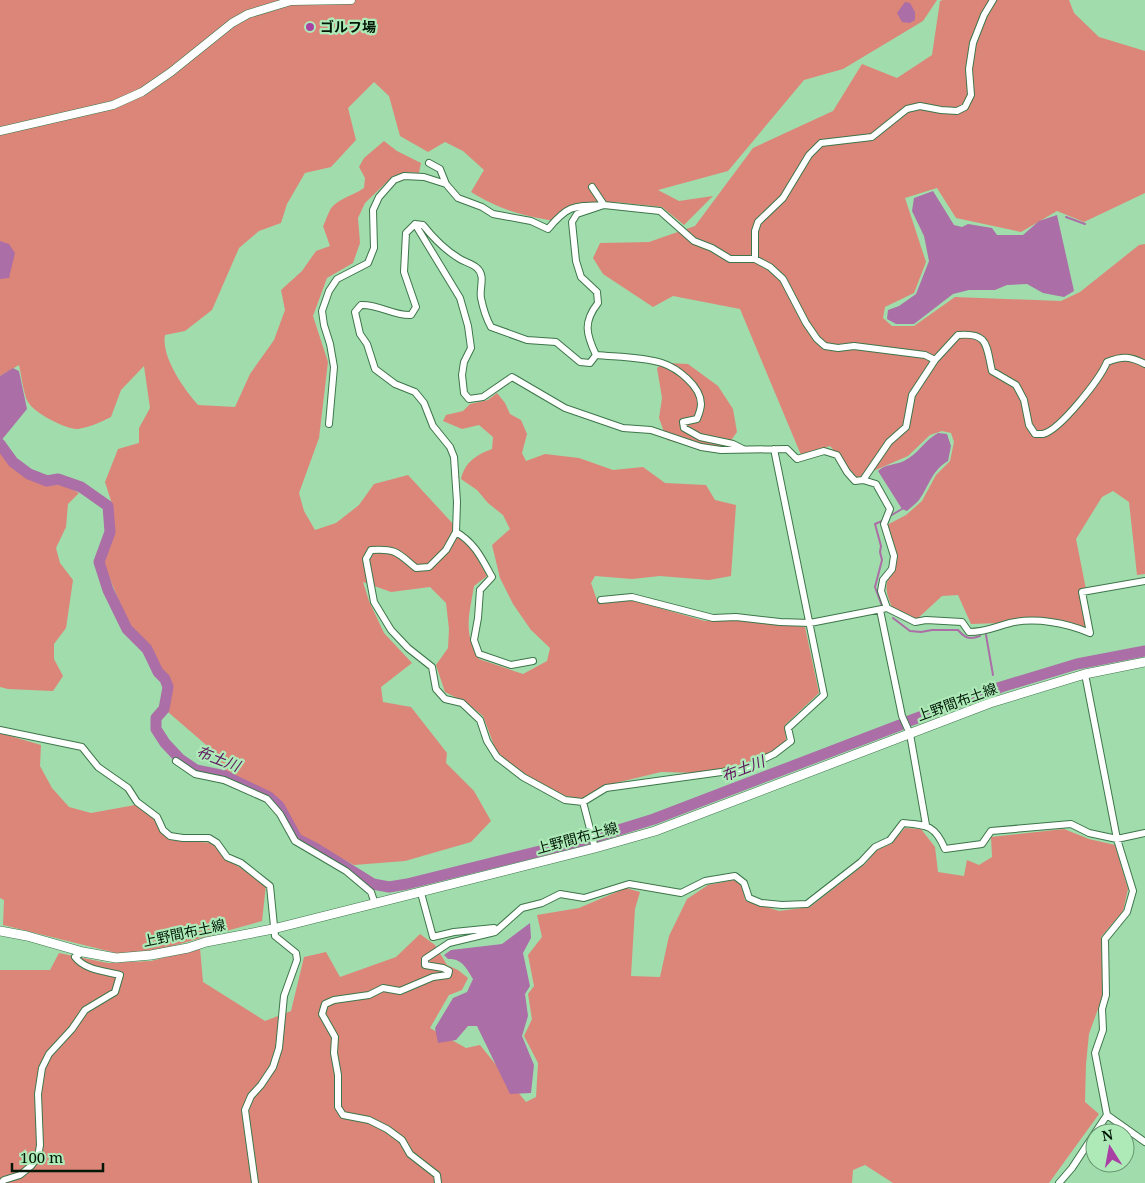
<svg xmlns="http://www.w3.org/2000/svg" width="1145" height="1183" font-family="'Noto Serif','Noto Sans JP',serif">
<rect width="100%" height="100%" fill="#a1dcac"/>
<!-- green -->
<path fill="#dc8679" d="M0,0H937L923,21L843,69L804,80L728,171L658,190L679,201L713,196L684,225L662,207L615,202L582,203L554,221C520,215 501,210 471,192L484,170L463,151L445,142L428,152L400,136L389,96L374,82L348,108L356,140L331,167L305,173L287,204L281,223L259,231L239,248L212,310L185,331L165,335C161,357 184,389 198,405L235,407L250,374L274,340L285,310L281,290L302,271L316,251L330,246L323,226C326,221 328,212 332,207C340,198 354,195 364,188L365,178L359,167L364,158L384,141L397,151L421,163L419,173L407,172L393,176L365,203L358,218L360,243L353,263L327,278L313,316L328,362L319,438L299,493L304,511L315,530L336,523L359,505L374,484L408,475L466,538L487,576L474,586C469,617 463,631 479,659L523,674L547,661L550,648L531,630L513,604L500,578L492,545L510,529L503,515L488,503L477,490L461,479C465,462 476,455 492,449L493,437L479,425L462,429L443,421L446,415L463,411L470,404L488,400L497,393L505,403L510,414L521,420L527,434L522,453L526,461L545,454L579,458L613,470L643,467L665,483L706,485L715,500L736,505L731,576L709,580L660,576L632,579L595,576L591,583L598,603L631,600L705,621L728,619L805,627L819,693L785,725L786,741L773,752L741,767L701,773L661,772L603,786L582,799L561,795L528,777L498,756L483,716L467,703L445,692L436,665L448,648L449,629L446,603L430,587L391,592L363,582L369,601L384,633L412,663L381,687L383,702L411,707L447,753L446,763L474,791L491,821L471,842L405,861L354,865L301,837L278,798L261,788L227,775L212,750L168,712L171,688L151,649L129,625L103,562L114,534L113,507L105,482L118,449L139,443V428L150,408L144,366L121,390L111,417C101,422 90,427 78,429C67,430 34,413 28,402C24,396 21,373 19,365L0,376Z
M943,0H1069L1074,13L1099,37L1145,51V193L1084,222L1057,211L1021,232L956,218L937,188L905,198L926,262L914,293L885,307L883,318L892,326H914L955,297L1061,301L1080,292L1139,245L1145,244V574L1137,575L1129,502L1113,491L1102,497L1076,539L1086,589L1079,590L1087,628L1060,620L1027,618L1001,623L971,624L958,595L942,596L917,619L892,607C882,584 887,581 897,560L887,525L906,515L922,501L936,475L950,461L954,442L951,433L942,431L930,435L908,456L857,478L830,446L801,455L740,309L673,296L653,307L603,274L593,258L600,243L649,242L695,226L753,148L833,111L862,64L897,78L932,55L940,1Z
M669,363L688,364L718,386L733,409L737,432L727,446L693,447L667,440L659,418L662,398L657,368L662,364Z
M0,450L15,470L46,486L62,484L79,493L68,504L66,527L56,548L60,563L73,580L66,628L54,644V659L63,676L53,691L8,689L0,687Z
M0,733L41,745L40,766L52,788L69,807L91,813L135,805L154,818L159,830L170,840L214,843L227,859L266,885L262,921L151,952L116,953L3,925L4,900L0,898Z
M905,828L921,829L935,847L938,872L964,876L967,860L979,865L992,857L991,837L1064,829L1089,839L1115,845L1128,889L1123,911L1101,937L1103,995L1089,1034L1086,1064L1085,1102L1099,1114L1049,1183H893L865,1165L853,1170L852,1183H0V970H50L59,953L108,963L151,961L200,948L203,982L265,1021L291,1011L304,957L326,952L340,977L396,957L420,934L435,945L447,965L458,970L468,978L462,990L449,995L430,1028L466,1048L480,1045L526,1102L536,1097L538,1063L524,1036L532,1019L528,994L534,986L528,955L542,937L537,915L579,908L626,888L640,892L635,909L631,976L660,977L669,936L687,899L708,885L734,880L742,886L745,900L779,911L810,907L865,864L877,850L891,844Z"/>
<!-- water -->
<path fill="#ab6ea6" d="M905,2L910,3L915,12V20L910,23L902,22L897,13Z
M933,191L954,225L962,227L968,224L992,228L997,235H1023L1039,221L1057,215L1074,291L1064,297L1043,293L1027,284L1007,285L995,290H969L953,294L914,324H896L887,319L888,310L899,306L916,294L929,261L924,236L912,211L914,198Z
M0,241L9,244L15,253L9,278L0,279Z
M13,368L19,371L27,409L0,442V376Z
M938,433L947,434L951,446L948,461C932,470 929,486 919,500C916,504 911,507 907,511L902,509L878,471C885,464 896,465 904,461C918,454 925,440 938,433Z
M530,923L531,938L523,953L530,986L525,994L528,1016L522,1036L534,1065L531,1093L510,1094L477,1026H468L456,1040L438,1043L435,1028L453,998L467,992L473,979C467,969 462,958 448,959L444,955L451,950L502,944Z"/>
<g fill="none" stroke-linecap="round" stroke-linejoin="round">
<!-- stream -->
<path stroke="#ab6ea6" stroke-width="2" d="M1066,217L1085,224
M890,516L902,509
M882,606L875,587L882,560L880,552L881,546L875,524L882,521
M893,618L910,631L921,632L932,630H958C965,638 969,640 980,636
M986,635L993,675"/>
<!-- river -->
<path stroke="#ab6ea6" stroke-width="11" d="M0,444L13,462L29,474L47,481L58,479L81,487L108,506L110,532L99,562L108,590L127,629L147,649L158,672L165,679L168,687L164,709L156,718V729L165,743L180,759L196,770L225,776L269,797L279,806L297,839L315,848L373,884L389,887L407,884L589,839
M909,721L1001,687L1077,664L1145,651
M596,837L654,819L900,725"/>
<!-- minor casing -->
<g stroke="#3d764a" stroke-width="8">
<path id="minor" d="M429,163L440,169L446,184L458,198L482,207L493,214L531,221L548,229C568,205 573,206 604,205L592,187
M415,224L460,298L468,326L471,348L464,362L462,375L464,393L469,399L483,397L512,377L565,408L623,428L651,430L701,447L721,450L787,449L797,459L824,451L837,455L847,472L855,481L863,480L876,484L890,509L884,524L894,556L892,569L883,580L881,591L887,608L915,622L926,620L962,622L969,632C987,632 994,627 1010,623C1035,617 1067,623 1090,633L1082,592L1145,581
M755,259V231L758,222L783,198L809,155L821,143L872,137L907,109L920,106L941,110L957,111L965,107L971,95L969,69L973,43L984,15L993,0
M596,355L590,363L580,362L556,342L527,340L491,327C486,318 483,308 481,298C479,288 486,276 477,268C473,264 465,262 460,259C445,250 434,239 423,225L415,224L406,233L404,272L416,307L411,315C393,316 379,304 361,305L355,312L360,334L367,344L375,369L395,384L415,392L424,403L433,426L450,447L454,457L457,502L456,532L446,550L429,567L416,568C398,553 396,548 371,550L366,559L374,602L391,630L408,648L432,667L436,689L445,699L462,703L480,720L487,741L497,757L523,777L565,800L583,802L606,788L743,769L774,754L791,741L788,728L824,695L774,449
M596,355C586,334 583,322 598,303L597,292L581,277L576,261L572,222L577,214L604,205L660,211L694,241L712,248L730,259H755L770,267L783,279L806,323L817,339L825,346L838,348L854,346L925,355L935,360
M596,355C617,357 642,357 662,363C677,368 701,386 701,404C701,409 699,414 697,419L683,422L684,428L700,437L733,444L743,449
M329,424L334,367L330,344L324,325L322,311L329,291L337,279L368,263L374,248L373,210L379,197L394,180L404,176L424,177L446,184
M863,480L889,442L906,427L912,395L935,360L958,335C989,332 986,346 992,371L1016,385L1024,400L1029,425L1035,434C1038,434 1040,434 1043,434C1060,430 1100,379 1107,362C1122,356 1130,356 1145,364
M456,532C475,543 482,559 492,577L480,590L478,618L474,640L479,654L511,665L533,661
M601,600L632,597L713,618L736,617L780,622L810,623L887,608
M880,610L902,716L910,734L926,825
M1085,674L1117,839L1133,891L1127,912L1105,939L1106,995L1102,1009L1103,1030L1095,1053L1107,1115L1145,1142
M0,730L82,747L98,767L128,788L137,802L157,817L163,830L170,836L183,838H209L217,843L227,857L241,863L270,886L275,936L296,953L297,960L284,996L279,1048L273,1067L261,1085L251,1096L245,1110L255,1183
M176,761L195,774L224,780L267,799L280,814L295,841L346,871L371,892L375,904
M583,802L595,848
M421,893L433,937L454,932L494,928
M1095,1133L1107,1115
M1,1183L4,1180L20,1175L31,1166L38,1157L40,1145L38,1094L42,1068L49,1054L72,1029L85,1010L115,992L120,975C104,971 85,970 75,957L83,952
M438,1183L437,1175L410,1154L402,1140L387,1129L369,1120L343,1115L338,1107V1075L334,1053L335,1037L322,1014L325,1004L334,1000L369,995L383,988L400,991L433,977L448,975L449,971L443,968L425,965V959L449,943L495,932L522,908L542,903L560,894L584,898L629,884L681,893L705,881L735,876L744,883L749,898L761,903L782,905L807,904L861,862L875,847L890,840L903,823C927,825 935,825 945,849L982,844L991,831L1071,824L1089,833L1117,839L1145,833
M1059,1183L1072,1168L1095,1133"/>
</g>
<!-- tertiary casing -->
<g stroke="#3d764a" stroke-width="9">
<path id="tertiary" d="M0,131L113,105L142,92L171,72L232,23L248,14L291,1L351,0"/>
</g>
<!-- secondary casing -->
<g stroke="#3d764a" stroke-width="10">
<path id="secondary" d="M0,931L27,936L83,952L116,958L151,955L188,948L206,942L273,929L595,848L655,831L990,703L1085,674L1145,662"/>
</g>
<!-- minor -->
<use href="#minor" stroke="#fff" stroke-width="6"/>
<!-- tertiary -->
<use href="#tertiary" stroke="#fff" stroke-width="8"/>
<!-- secondary -->
<use href="#secondary" stroke="#fff" stroke-width="9"/>
</g>
<!-- markers -->
<circle fill="#a941a4" stroke="#aeeab8" stroke-width="2" cx="310" cy="27" r="5"/>
<g text-anchor="middle" stroke-width="4.5" stroke-linejoin="round" paint-order="stroke">
<!-- poi labels -->
<g font-size="14" font-weight="bold" fill="#021807" stroke="#aeeab8" text-anchor="start">
<text x="320" y="32">ゴルフ場</text>
</g>
<!-- street labels -->
<g font-size="14" fill="#021807" stroke="#aeeab8">
<text transform="translate(957 702) rotate(-20)" y="5">上野間布土線</text>
<text transform="translate(577 838) rotate(-15)" y="5">上野間布土線</text>
<text transform="translate(184 933) rotate(-12)" y="5">上野間布土線</text>
</g>
<!-- water labels -->
<g font-size="15" font-style="italic" fill="#5f135c" stroke="#aeeab8">
<text transform="translate(218 759) rotate(21)" y="5">布土川</text>
<text transform="translate(743 769) rotate(-21)" y="5">布土川</text>
</g>
</g>
<!-- north arrow -->
<g transform="translate(1110 1148) rotate(349)"><circle r="24" fill="#aeeab8" stroke="#699671"/>
<path d="M0-4L9 19L0 12L-9 19Z" fill="#a941a4"/>
<text y="-8" font-size="14" font-weight="bold" text-anchor="middle" fill="#021807">N</text>
</g>
<!-- scale -->
<path d="M12 1163v8h91v-8" fill="none" stroke="#021807" stroke-width="2.5"/>
<text x="20" y="1163" font-size="15" fill="#021807" stroke="#aeeab8" stroke-width="4" paint-order="stroke">100 m</text>
</svg>
